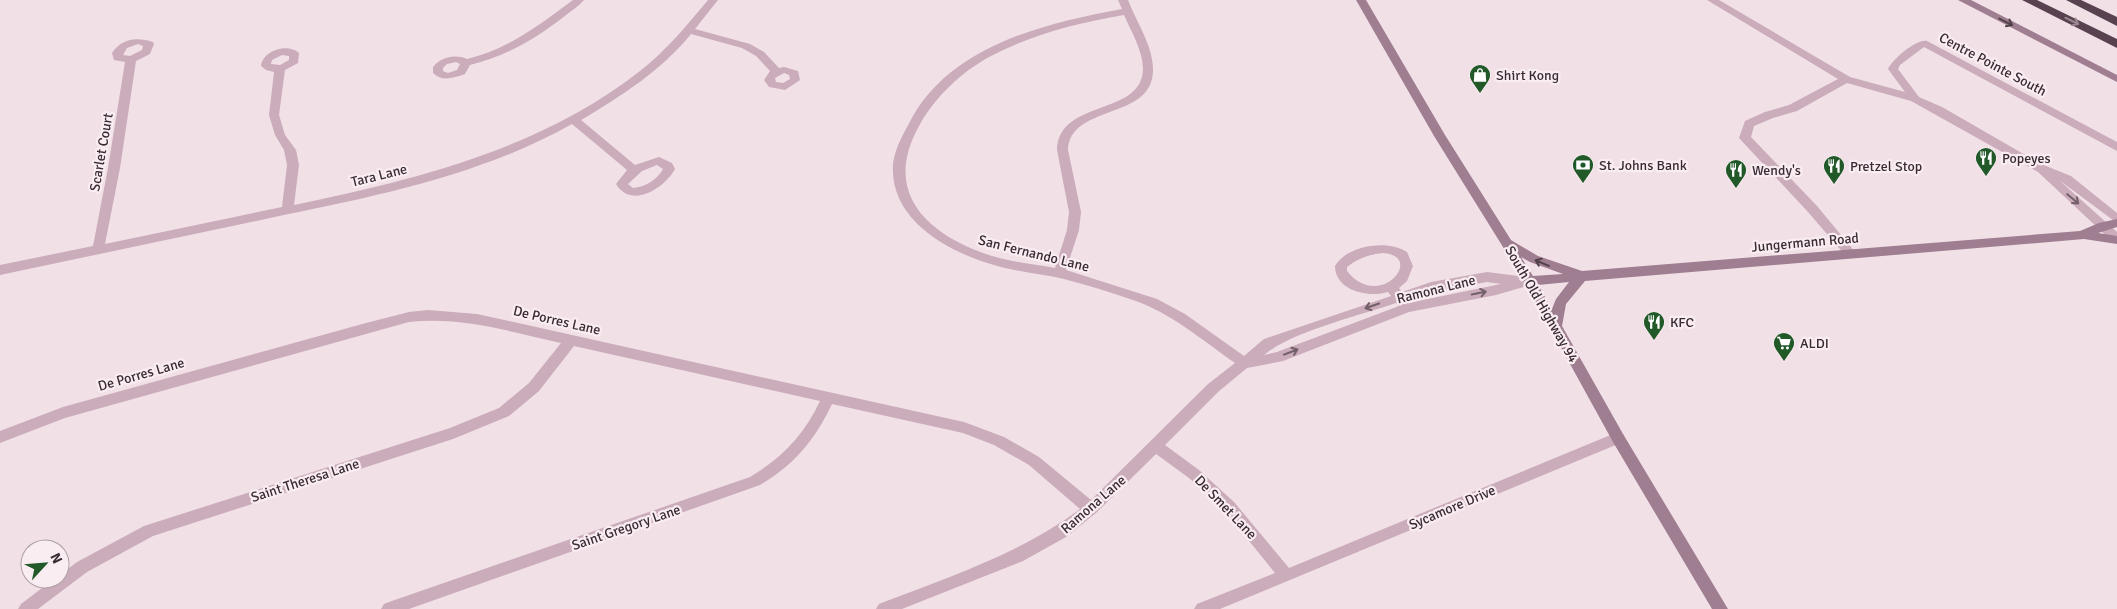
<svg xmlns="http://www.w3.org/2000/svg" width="2117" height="609" font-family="Signika,sans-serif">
<rect width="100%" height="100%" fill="#f2e0e7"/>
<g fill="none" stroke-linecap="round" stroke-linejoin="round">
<!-- street -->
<path fill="#caacba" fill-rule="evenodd" d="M573,0H584C579,6 572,10 566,15C537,38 507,56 470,65L465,74C453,78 442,82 433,73V67C441,57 455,54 467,59C509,49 539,25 573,0ZM456,62L460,64L457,70L448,73L443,71V68L447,64Z
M708,0H718L695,29L750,44L764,52L779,68L784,67L798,71L800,80L785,90L769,87L764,80L770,71L756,56L742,48L691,34C662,70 620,97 581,120L635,165L659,157L672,163L675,169C664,189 631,209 616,184L627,170L572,124C480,176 372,197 270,218C180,237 90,256 0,275V265L93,246L108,168L125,62L114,60L112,53C122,38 137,37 153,42L154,44L150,54L136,61L120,168L105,244L282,207L287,165L284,150L275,135L269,115L274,72L266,70L261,66C263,50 288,43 299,53L298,63L285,70L279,115L285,135L296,150L299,165L294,205C414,180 541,149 640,71C666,51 687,25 708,0ZM138,44L143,46L142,50L130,56L123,55L127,48ZM282,55L289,56V60L280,65L271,64L272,60ZM784,73L789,75L790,79L783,83L776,82L775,78ZM657,165L663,169C657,180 645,187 633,188L628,184L642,171Z
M1118,0H1128C1136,21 1153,46 1153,69C1154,121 1070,103 1068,150L1081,212L1079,230L1066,270L1157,299L1185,314L1244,356L1264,339L1391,296L1388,292C1369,298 1335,291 1335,266C1347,245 1388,239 1407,252L1413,266L1407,281L1399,288L1402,292L1431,282L1487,272L1534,278L1536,281L1534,284L1496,295L1409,312L1283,361L1247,368L1218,392L1165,445L1199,470L1234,502L1289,568L1613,434L1618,432L1623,434L1625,438L1623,442L1220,609H1194L1197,604L1275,573L1224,510L1189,478L1156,454L1096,513L1066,537L1023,561L902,609H876L879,604C948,577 1020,554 1080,509L1029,465L994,445L963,433L832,404C815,440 794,465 760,485L409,609H381L384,604L389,602L750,477C782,458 804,435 820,401L574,346L539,391L509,416L453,439L153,536L87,572L38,609H18L21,604L54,579H60V575L77,562L144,526L450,428L499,408L529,383L561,343C511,332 461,316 409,322L65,418L0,443V431L63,407L366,323L409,312L428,310L477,314L964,422L1004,437L1039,457L1091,500L1208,384L1235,363C1202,340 1171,313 1133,300C1110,292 1087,285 1064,279C1042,274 1017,272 994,265C948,252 889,220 893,164C895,147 905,131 913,116C955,44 1047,23 1122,9ZM1124,15C1131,31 1143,51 1143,69C1142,117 1059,98 1057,150L1069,212L1067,230L1055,268C1034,264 1012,262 992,256C929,236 881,194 919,126C935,97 961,72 991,56C1033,34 1078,23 1124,15ZM1383,253C1426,256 1379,312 1347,271V267C1357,259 1370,254 1383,253ZM1487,282L1501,284L1408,303L1407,300L1432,292ZM1396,303L1399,306L1277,352L1264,355C1291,332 1361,315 1396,303Z
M1707,0H1719L1850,77L1905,92L1888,69C1893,59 1916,39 1927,41L2117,142V151L1924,47L1900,65L1898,69L1919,97L1942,107L2041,164L2071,176L2117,213V223L2059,180L2117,232V243L2113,242L2038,172L1911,101L1847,83L1797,111L1773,118L1754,126L1751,137L1817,206L1856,253L1854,256H1846L1808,212L1739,138L1745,121L1765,112L1789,105L1838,79Z"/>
<!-- secondary -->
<path fill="#9e7e90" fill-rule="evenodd" d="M1356,0H1366L1445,135L1511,240L1538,256L1582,271L2080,231L2099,223L2117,219V227L2098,233L2117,236V244L2084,239L1585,281L1566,304L1562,326L1623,434L1728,609H1712L1613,442L1526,284L1434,136ZM1521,257L1530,262L1563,274L1533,276ZM1569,282L1556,299L1552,309L1538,285Z
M1958,0H1971L2117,75V82Z"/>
<!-- highway -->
<path fill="#594250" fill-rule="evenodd" d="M2022,0H2037L2117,39V48Z
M2066,0H2081L2117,17V26Z"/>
</g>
<!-- one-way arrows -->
<defs><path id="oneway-shaft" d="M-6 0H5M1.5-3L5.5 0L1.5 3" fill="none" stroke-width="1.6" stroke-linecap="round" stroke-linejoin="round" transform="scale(1.25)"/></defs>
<use stroke="#998691" href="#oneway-shaft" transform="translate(2072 21) rotate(26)"/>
<g stroke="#52404a">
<use href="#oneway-shaft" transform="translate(2006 22) rotate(27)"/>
<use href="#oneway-shaft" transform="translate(1542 263) rotate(-157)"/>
</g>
<g stroke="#735f69">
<use href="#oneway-shaft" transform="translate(2073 199) rotate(40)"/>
<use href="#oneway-shaft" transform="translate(1479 293) rotate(-11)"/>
<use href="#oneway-shaft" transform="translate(1372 306) rotate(161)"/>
<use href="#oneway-shaft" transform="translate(1291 352) rotate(-21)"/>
</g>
<!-- icons -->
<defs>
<g id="shop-pin" transform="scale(1.125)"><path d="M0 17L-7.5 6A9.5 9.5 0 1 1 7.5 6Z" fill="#225929" stroke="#faedf2"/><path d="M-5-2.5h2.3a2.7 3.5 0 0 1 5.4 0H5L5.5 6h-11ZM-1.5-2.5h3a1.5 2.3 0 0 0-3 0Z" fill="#fff"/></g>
<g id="restaurant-pin" transform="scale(1.125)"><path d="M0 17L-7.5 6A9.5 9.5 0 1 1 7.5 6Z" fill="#225929" stroke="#faedf2"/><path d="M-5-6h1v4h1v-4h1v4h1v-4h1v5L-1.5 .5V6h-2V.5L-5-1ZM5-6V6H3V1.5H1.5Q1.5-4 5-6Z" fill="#fff"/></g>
<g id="bank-pin" transform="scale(1.125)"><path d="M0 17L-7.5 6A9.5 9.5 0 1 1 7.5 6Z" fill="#225929" stroke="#faedf2"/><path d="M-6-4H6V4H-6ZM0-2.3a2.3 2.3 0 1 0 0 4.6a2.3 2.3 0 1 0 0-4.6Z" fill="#fff"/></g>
<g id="supermarket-pin" transform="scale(1.125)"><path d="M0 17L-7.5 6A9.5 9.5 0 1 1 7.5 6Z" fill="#225929" stroke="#faedf2"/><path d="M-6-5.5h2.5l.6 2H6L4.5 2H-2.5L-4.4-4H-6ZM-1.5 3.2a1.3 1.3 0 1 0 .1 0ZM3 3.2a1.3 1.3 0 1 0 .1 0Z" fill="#fff"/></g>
</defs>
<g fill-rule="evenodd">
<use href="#shop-pin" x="1480" y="75"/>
<use href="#restaurant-pin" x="1986" y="158"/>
<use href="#bank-pin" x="1583" y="165"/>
<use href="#restaurant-pin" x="1834" y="166"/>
<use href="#restaurant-pin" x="1736" y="170"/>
<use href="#restaurant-pin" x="1654" y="322"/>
<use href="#supermarket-pin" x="1784" y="343"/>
</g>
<g text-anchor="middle" stroke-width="4.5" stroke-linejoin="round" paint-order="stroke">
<!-- street labels -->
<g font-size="14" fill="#392b33" stroke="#faedf2">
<text transform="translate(1993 64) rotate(28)" y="5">Centre Pointe South</text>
<text transform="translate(101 152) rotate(-80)" y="5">Scarlet Court</text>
<text transform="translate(379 175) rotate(-14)" y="5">Tara Lane</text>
<text transform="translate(1805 242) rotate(-5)" y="5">Jungermann Road</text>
<text transform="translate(1034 253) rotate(14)" y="5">San Fernando Lane</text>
<text transform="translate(1436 289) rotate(-14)" y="5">Ramona Lane</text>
<text transform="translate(1542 304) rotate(60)" y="5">South Old Highway 94</text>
<text transform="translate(557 320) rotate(13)" y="5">De Porres Lane</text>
<text transform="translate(141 374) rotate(-16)" y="5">De Porres Lane</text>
<text transform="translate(305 480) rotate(-18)" y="5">Saint Theresa Lane</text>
<text transform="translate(1093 504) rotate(-41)" y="5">Ramona Lane</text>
<text transform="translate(1226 507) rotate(46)" y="5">De Smet Lane</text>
<text transform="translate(1452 507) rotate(-23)" y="5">Sycamore Drive</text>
<text transform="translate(626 527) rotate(-19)" y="5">Saint Gregory Lane</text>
</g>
<!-- poi labels -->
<g font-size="14" fill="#392b33" stroke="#faedf2" text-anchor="start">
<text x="1496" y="80">Shirt Kong</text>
<text x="2002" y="163">Popeyes</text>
<text x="1599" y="170">St. Johns Bank</text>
<text x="1850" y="171">Pretzel Stop</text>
<text x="1752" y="175">Wendy's</text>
<text x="1670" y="327">KFC</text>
<text x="1800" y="348">ALDI</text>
</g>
</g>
<!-- north arrow -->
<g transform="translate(45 564) rotate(64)"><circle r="24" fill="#faedf2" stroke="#ad9fa6"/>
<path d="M0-4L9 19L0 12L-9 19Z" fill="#225929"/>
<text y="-8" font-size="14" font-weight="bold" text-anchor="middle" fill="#392b33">N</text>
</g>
</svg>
